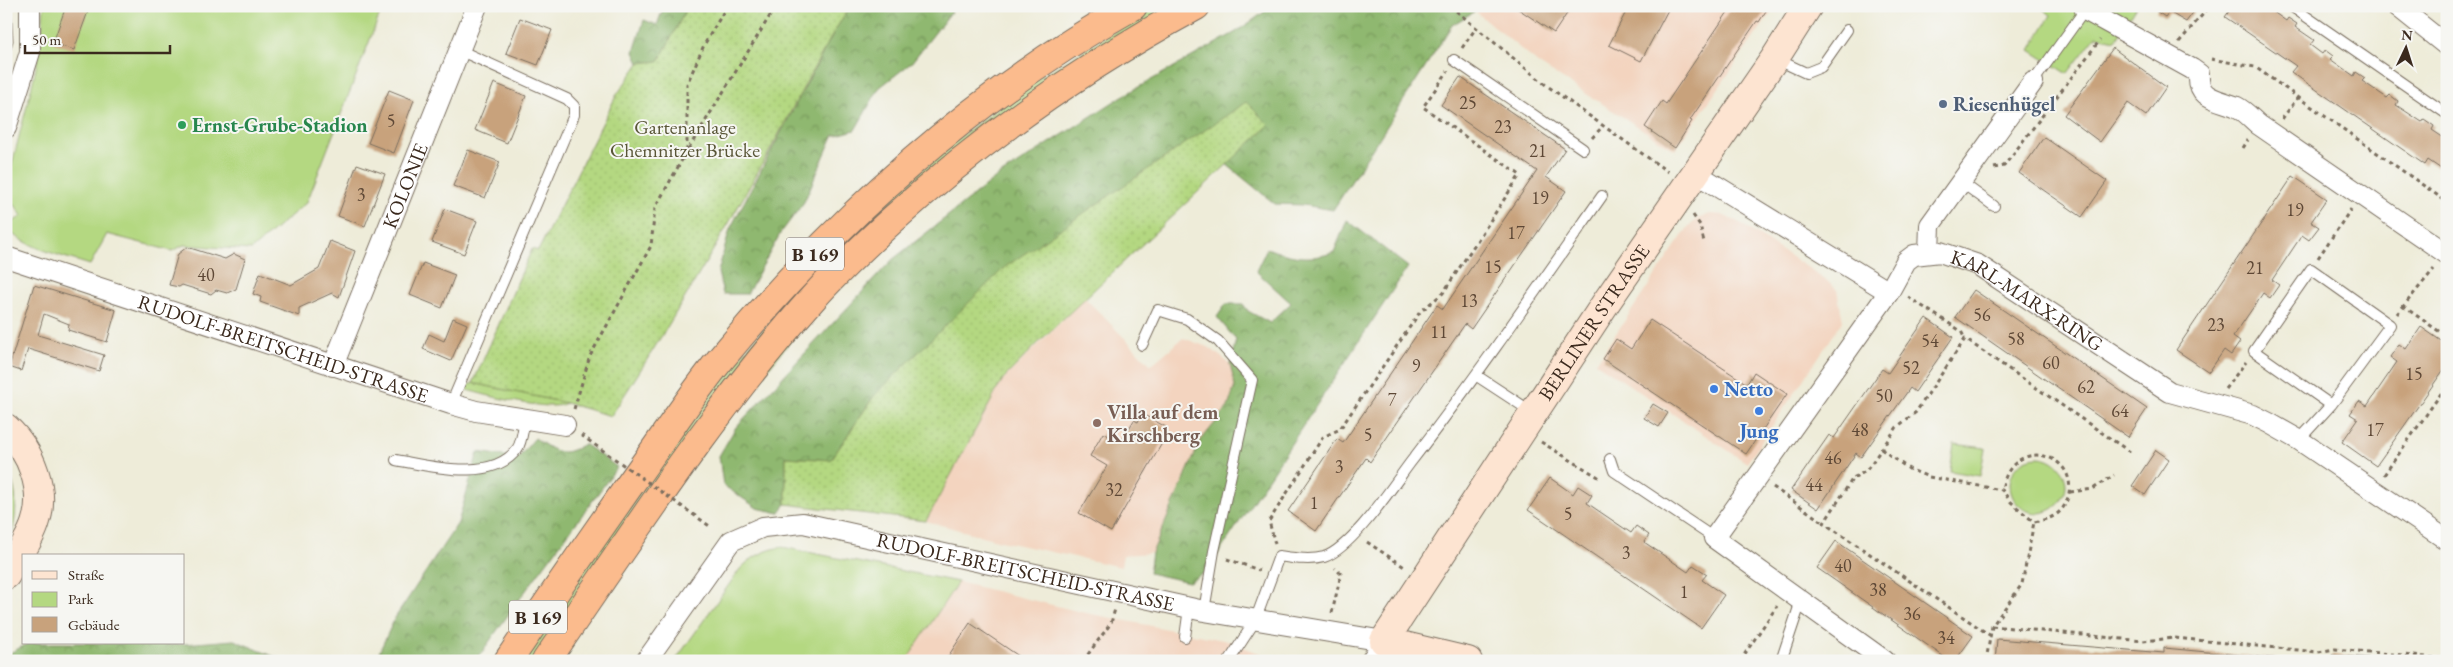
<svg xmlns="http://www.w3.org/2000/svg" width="2453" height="667" font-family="'EB Garamond',serif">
<defs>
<pattern id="forest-crowns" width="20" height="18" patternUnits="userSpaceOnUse" patternTransform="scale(1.25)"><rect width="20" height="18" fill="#8fb86f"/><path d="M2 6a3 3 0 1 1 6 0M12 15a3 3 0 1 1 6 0" fill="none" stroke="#76965b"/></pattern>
<pattern id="garden-dots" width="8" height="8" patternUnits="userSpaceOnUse" patternTransform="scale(1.25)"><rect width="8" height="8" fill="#b4d881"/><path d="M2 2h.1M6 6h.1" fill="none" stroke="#9cba6f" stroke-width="1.8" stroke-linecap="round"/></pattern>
</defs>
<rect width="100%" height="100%" fill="#f6f6f2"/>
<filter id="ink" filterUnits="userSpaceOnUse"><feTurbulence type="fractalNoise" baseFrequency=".02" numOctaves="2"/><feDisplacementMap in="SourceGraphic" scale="10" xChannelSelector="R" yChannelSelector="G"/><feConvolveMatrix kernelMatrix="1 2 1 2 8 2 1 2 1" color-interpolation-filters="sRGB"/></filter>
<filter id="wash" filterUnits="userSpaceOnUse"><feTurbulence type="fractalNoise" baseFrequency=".0096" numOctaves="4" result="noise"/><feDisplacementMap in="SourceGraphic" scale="20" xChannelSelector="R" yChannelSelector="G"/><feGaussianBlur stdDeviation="1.12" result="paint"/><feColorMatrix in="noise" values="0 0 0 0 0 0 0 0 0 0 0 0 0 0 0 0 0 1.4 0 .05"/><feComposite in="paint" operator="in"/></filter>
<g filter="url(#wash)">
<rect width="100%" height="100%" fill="#eeecd9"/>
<!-- built -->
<path fill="#f3d4bf" d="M1478,6H1776L1675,150L1539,64L1475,11Z
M1711,214L1722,215L1738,222L1825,279L1837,290L1843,321L1747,463L1596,363L1689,226L1701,217Z
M1085,298L1151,365L1183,338L1210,348L1230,364L1235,386L1228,407L1201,440L1152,553L1123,555L1121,567L1001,541L926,521L1003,380Z
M958,582L1081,612L1228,641L1279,661H906Z"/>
<!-- green -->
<path fill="#b4d881" stroke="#788150" d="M44,6H383L307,202L251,250L184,245L172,251L107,234L90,265C63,256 29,249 6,229V226L22,216L15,205L6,208C6,180 15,155 21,128C32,88 42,48 44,6Z
M1157,6H1175L915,186L534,661H521L686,421L829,253L956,140L1041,76Z
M2039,6H2137L2116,40L2096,36L2067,74L2030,50L2051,15Z
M473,383L566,403C554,413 484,395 467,390L466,386Z
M1954,444L1985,448L1980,476L1950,471Z
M2010 485a28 28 0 1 1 56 0a28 28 0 1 1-56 0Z
M6,466C19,491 19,521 6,546Z
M782,547L958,582L906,661H675L740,569C752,557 764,550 782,547Z"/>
<!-- forest -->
<path fill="url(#forest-crowns)" stroke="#657146" d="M664,6H688L659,61L639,63L634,52L644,20L657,25Z
M850,6H956L911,63L879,88L855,130L833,136L804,202L780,234L747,294H723L718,272L730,229L834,32Z
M1273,6H1478L1475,11L1452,25L1333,210L1303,205L1275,204L1226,164L1269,125L874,396L831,460L786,457V504L779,513L757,508L723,485L719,456L736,427L892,260L997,177L1121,97L1236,32Z
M1347,220L1408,267L1207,571L1189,582L1149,573L1152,553L1201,440L1228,407L1235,386L1230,364L1236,340L1217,317L1226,304H1243L1248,311L1270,323L1291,303L1256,271L1267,248C1289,257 1312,261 1334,252Z
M535,438C555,452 562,458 584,444L617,467C571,532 521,594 476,661H375L395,618L458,523L478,452L518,458Z
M234,640L285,661H6V655L29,643H163L171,645Z"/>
<!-- garden -->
<path fill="url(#garden-dots)" stroke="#788150" d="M688,6H850C820,53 796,103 769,152C719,242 667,330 611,416L566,403L473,383L532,249L538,251L616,96L639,63L659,61Z
M1246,102L1269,125L1045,336L1003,379L926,521L786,504V457L831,460L874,396L1005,267Z"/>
<g id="blocks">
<!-- building -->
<path fill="#c8a27c" d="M6,6H11L13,41L7,63Z
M66,6H90L74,50L53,43Z
M1514,6H1572L1554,33Z
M1629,6H1670L1641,61L1609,45Z
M1732,6H1769L1759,22L1757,21L1690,120L1692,121L1675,148L1645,127L1662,101L1666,104Z
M2159,6H2198L2186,22L2169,12L2165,17L2156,11Z
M2233,6H2265L2286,21L2288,18L2297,24L2295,27L2314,40L2310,45L2322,54L2325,50L2333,56L2330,59L2354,76L2356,72L2365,78L2362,81L2387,98L2390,95L2398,101L2396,105L2422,122L2424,119L2434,126L2432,130L2444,138L2447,133V173L2428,160L2425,165L2291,72L2296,66L2225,17Z
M520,18L552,30L538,65L506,53Z
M2113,48L2166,87L2146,116L2128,103L2100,142L2064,115Z
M1460,77L1565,149L1546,177L1566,191L1471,329L1465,324L1370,462L1366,458L1316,531L1288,511L1337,439L1343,443L1437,305L1443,309L1537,171L1441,105Z
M494,83L526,96L507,143L475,130Z
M389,90L414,100L394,153L368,143Z
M2044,137L2107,181L2082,217L2019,173Z
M468,150L500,162L485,198L453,186Z
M357,164L385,174L365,226L338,216Z
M2293,176L2327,199L2311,222L2319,227L2309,240L2302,235L2272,280L2279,285L2270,298L2263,293L2233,337L2240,342L2231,355L2224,350L2209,372L2176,350Z
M445,209L477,221L464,254L432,242Z
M330,241L355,251L339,297L332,293L299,308V316L260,302L261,297L253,294L260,273L291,285L319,269Z
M187,247L225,259L234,254L245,259L236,289L227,293L216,290L211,294L182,285L179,287L169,285L178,254Z
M423,263L455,275L442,308L410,295Z
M34,285L116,310L107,342L68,330L69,324L44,314L38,335L104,355L99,371L28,349L21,371L9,367Z
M1974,290L2147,409L2128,437L1955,317Z
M453,318L467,324L451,361L423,349L429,334L444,341Z
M1926,318L1953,337L1915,392L1910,388L1861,457L1856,453L1818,509L1791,490L1829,435L1834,438L1882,369L1888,373Z
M1650,320L1747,384L1754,372L1787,394L1746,454L1603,359L1616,339L1631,349Z
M2421,327L2447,345V365L2376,466L2342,442L2358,419L2350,414L2359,401L2367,406L2397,362L2390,357L2399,344L2406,349Z
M1653,404L1668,413L1659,427L1644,418Z
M1142,414L1166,427L1161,436L1165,438L1111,532L1079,513L1107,466L1090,456L1103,433L1121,442L1134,420L1138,422Z
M2156,450L2169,459L2145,495L2132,486Z
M1550,478L1573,494L1578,486L1592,495L1587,503L1631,533L1636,526L1649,535L1644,542L1688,572L1693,565L1707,574L1702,580L1724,595L1701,628L1528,510Z
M1836,541L1973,636L1955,661H1950L1817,568Z
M970,623L1026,661H945Z
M1997,639L2164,653V648L2303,661H1995Z
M2332,655L2383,659V661H2331Z"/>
</g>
</g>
<g filter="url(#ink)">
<use href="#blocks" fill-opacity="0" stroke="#7a6e5f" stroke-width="1"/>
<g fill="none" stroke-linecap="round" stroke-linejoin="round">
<!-- lane casing -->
<g stroke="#7a6e5f" stroke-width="12">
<path id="lane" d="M2291,6L2447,114
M1776,59L1806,73L1821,67L1847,30
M1454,60L1583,149
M2033,82L2087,7
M1961,182L1994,206
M1142,345L1158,310L1187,319L1218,341L1252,380L1214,551L1204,611
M1477,376L1532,412
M451,404L574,115V106L567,99L459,50
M2299,440L2331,405L2390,325L2311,269L2254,351L2331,405
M1610,459L1614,471L1714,538
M396,460C430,466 493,483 517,449C522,443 523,428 525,419
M1185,637L1189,608
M1229,661L1255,621L1279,556C1293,558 1310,561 1324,557C1352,548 1392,487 1410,463C1477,376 1539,286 1602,196
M1781,661L1801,601"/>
</g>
<!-- street casing -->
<g stroke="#7a6e5f" stroke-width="22">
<g id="street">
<path d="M2397,6L2447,46"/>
<path d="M2085,10L2192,69L2199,74C2197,100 2219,99 2237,107C2245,111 2253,120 2259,125L2447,254"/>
<path d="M6,128L30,52V6"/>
<path d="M1697,174L1889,292"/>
<path d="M1929,253L1930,225L2033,82"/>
<path id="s1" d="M6,257L451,404L476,411L565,425"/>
<path id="s2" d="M333,366L477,6"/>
<path id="s3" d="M646,661L731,541L763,527L803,523L1204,611L1384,641L1371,661"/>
<path id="s4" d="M1885,661L1714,538L1889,292L1906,261L1914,255L1940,252L1978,265L2170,392L2253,415L2269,423L2299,440L2447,540"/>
</g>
</g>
<!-- secondary casing -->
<g stroke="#7a6e5f" stroke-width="30">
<g id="secondary">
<path d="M6,428C31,451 47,490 35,524C29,542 16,559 6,575"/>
<path id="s5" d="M1468,661L1384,641L1607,301L1775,58L1808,6"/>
</g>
</g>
<!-- highway casing -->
<g stroke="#7a6e5f" stroke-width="30">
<path id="highway" d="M508,661C550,599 593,537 636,476C664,437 690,397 720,360C835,220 974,94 1133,6
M546,661C631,538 713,410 813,298C837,271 864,246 890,222C983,137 1085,66 1196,6"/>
</g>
<!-- path -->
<path stroke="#7a6e5f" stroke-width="3" stroke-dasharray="4 4" stroke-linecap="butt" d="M1450,6L1546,85L1668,172
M2179,42L2210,6
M1462,48L1476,28
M2211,59L2255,67L2447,202
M2282,119L2298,97
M1592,138L1603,126
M2243,148L2248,140
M687,151V84L704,45L727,6
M1994,168L2004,166L2100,40
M1693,215L1700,225L1704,242
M2318,258L2351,209
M1908,297L1961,331L1965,339
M2403,306L2447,337
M2397,314L2434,269
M2225,389L2246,362
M574,409L590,356L651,246L655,208L687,151L776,6
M581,435L588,440
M1541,442L1600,478L1602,477
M1881,449L1909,469L1929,477L2002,490L2011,502L2034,522C2049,519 2061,516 2067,500C2084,454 2011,432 2002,490
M2384,475L2447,385
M1773,487L1824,523
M2070,492L2093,489L2114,475
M1367,542L1406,568
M1275,544L1269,521L1323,437L1340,429L1420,312L1443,293L1520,175L1423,107L1448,71
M1227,559L1259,570
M1332,613L1341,574L1335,568
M1992,626L2143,641L2175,638L2318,652L2335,649L2447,659
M1991,636L1824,523L1853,478L1866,471L1897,427L1916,412L1965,339L2130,452
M1083,661L1111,623L1115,609
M1740,661L1777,606
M1986,661L1992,626L2022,584L2034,522"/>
<!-- lane -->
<use href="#lane" stroke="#fff" stroke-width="10"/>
<!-- street -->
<use href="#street" stroke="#fff" stroke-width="20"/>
<!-- secondary -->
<use href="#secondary" stroke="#fde4d1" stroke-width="28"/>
<!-- highway -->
<use href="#highway" stroke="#fbbb8d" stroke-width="28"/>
<!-- path-bridge -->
<path stroke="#7a6e5f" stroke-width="3" stroke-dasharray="4 4" stroke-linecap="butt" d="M588,440L711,527"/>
</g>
</g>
<!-- markers -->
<circle fill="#5c6f8a" stroke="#f6f6f2" stroke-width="2" cx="1943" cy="104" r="5"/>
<circle fill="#2e9e5b" stroke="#f6f6f2" stroke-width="2" cx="182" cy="125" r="5"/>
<g fill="#3f7fe0" stroke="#f6f6f2" stroke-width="2">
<circle cx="1714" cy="389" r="5"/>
<circle cx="1759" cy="411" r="5"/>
</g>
<circle fill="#8d6e63" stroke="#f6f6f2" stroke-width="2" cx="1097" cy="423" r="5"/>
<g text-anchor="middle" stroke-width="4" stroke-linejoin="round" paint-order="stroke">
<!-- number labels -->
<g font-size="18" fill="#5e4836">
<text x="1468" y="109">25</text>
<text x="391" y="127">5</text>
<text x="1503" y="133">23</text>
<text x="1538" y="157">21</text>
<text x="361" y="201">3</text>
<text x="1540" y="204">19</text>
<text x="2295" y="216">19</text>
<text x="1516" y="239">17</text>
<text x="1493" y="273">15</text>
<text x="2255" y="274">21</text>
<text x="206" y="281">40</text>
<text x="1469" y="307">13</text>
<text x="1982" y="321">56</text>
<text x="2216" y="331">23</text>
<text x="1439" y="338">11</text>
<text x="2016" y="345">58</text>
<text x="1930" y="347">54</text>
<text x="2051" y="369">60</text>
<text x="1416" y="372">9</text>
<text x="1911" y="374">52</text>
<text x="2414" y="380">15</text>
<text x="2086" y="393">62</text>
<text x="1884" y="402">50</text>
<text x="1392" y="406">7</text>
<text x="2120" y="417">64</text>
<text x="1860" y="436">48</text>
<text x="2375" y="436">17</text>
<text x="1368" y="441">5</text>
<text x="1833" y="464">46</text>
<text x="1339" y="473">3</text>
<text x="1814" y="491">44</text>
<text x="1114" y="496">32</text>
<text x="1314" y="509">1</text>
<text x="1568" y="520">5</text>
<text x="1626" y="559">3</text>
<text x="1843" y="572">40</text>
<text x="1878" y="596">38</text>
<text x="1684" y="598">1</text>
<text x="1912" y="620">36</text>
<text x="1946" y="644">34</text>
</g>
<!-- shield labels -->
<g fill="#f6f6f2" stroke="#73675e" stroke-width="1">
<rect x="786" y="237.5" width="58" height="33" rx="4"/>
<rect x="509" y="600.5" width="58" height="33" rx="4"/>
</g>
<g font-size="19" font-weight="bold" fill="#3b2a1e">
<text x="815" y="261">B 169</text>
<text x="538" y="624">B 169</text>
</g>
<!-- service labels -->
<g font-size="20" font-weight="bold" fill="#4e5e75" stroke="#f6f6f2" text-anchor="start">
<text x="1953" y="111">Riesenhügel</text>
</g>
<!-- leisure labels -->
<g font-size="20" font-weight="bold" fill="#27864d" stroke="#f6f6f2" text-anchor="start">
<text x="192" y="132">Ernst-Grube-Stadion</text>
</g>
<!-- park labels -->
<g font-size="20" fill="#595637" stroke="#f6f6f2">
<text x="685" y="134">Gartenanlage<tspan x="685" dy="23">Chemnitzer Brücke</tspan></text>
</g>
<!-- street labels -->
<g font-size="20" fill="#3b2a1e" stroke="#f6f6f2">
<text dy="7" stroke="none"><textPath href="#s2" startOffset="194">KOLONIE</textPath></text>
<text dy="7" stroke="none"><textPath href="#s4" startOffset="684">KARL-MARX-RING</textPath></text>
<text dy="7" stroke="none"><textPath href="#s5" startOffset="468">BERLINER STRASSE</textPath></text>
<text dy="7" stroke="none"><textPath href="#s1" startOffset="292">RUDOLF-BREITSCHEID-STRASSE</textPath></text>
<text dy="7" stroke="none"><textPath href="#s3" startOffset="450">RUDOLF-BREITSCHEID-STRASSE</textPath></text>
</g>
<!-- shop labels -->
<g font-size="20" font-weight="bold" fill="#366cbe" stroke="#f6f6f2" text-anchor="start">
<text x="1724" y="396">Netto</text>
<text x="1759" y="438" text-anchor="middle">Jung</text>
</g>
<!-- education labels -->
<g font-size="20" font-weight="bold" fill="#785e54" stroke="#f6f6f2" text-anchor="start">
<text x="1107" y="419">Villa auf dem<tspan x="1107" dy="23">Kirschberg</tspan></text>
</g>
</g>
<!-- margin -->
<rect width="2453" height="667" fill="none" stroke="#f6f6f2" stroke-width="25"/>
<!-- legend -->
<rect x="22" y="554" width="162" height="90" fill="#f6f6f2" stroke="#aba49d"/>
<rect x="32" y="571" width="25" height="8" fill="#fde4d1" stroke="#aba49d"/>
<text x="68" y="580" font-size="15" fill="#3b2a1e">Straße</text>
<rect x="32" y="592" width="25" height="15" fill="#b4d881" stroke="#aba49d"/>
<text x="68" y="604" font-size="15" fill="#3b2a1e">Park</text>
<rect x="32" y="617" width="25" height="15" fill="#c8a27c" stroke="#aba49d"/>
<text x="68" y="630" font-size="15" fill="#3b2a1e">Gebäude</text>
<!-- north arrow -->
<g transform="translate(2406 48) rotate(4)" stroke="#f6f6f2" stroke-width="4" paint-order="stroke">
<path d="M0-4L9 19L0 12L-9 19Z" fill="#3b2a1e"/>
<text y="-8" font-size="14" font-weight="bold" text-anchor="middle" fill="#3b2a1e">N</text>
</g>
<!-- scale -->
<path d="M25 45v8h145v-8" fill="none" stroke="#3b2a1e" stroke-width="2.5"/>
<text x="32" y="45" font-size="15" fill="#3b2a1e" stroke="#f6f6f2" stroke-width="4" paint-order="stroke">50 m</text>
</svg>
